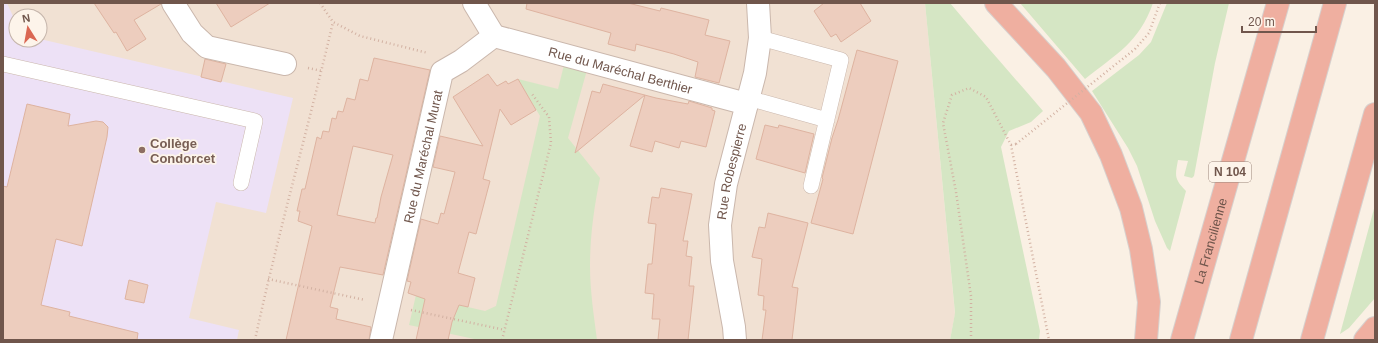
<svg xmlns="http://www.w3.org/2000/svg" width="1378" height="343" font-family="Arial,sans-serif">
<rect width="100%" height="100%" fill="#faf0e4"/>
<!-- residential -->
<path fill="#f1e1d3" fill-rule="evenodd" d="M3,3H925L955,314L950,340H3ZM16,16H40V40H16Z"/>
<!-- education -->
<path fill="#ede1f6" d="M3,3H7L16,23V40L40,39L293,98L266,213L216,202L189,318L239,330L237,340H3Z"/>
<!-- green -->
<path fill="#d5e6c4" d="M925,3H950C981,40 1012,75 1043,111L1031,122L1009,131L1001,147L1040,331L1039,340H950L955,313Z
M1020,3H1153C1139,43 1116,54 1085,79Z
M1167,3H1229L1215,63L1194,176L1192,178L1184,176L1188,161L1178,160C1175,176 1174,179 1186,191L1170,251L1167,248L1155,221L1137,166L1128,148L1092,91L1139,55L1151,42Z
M564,65L587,70L568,138L600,178C594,207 590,237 590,266C590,291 594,316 597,340H479L409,325L416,295L485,311L496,306L540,116L518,79L558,89Z
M1375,205V298L1349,328L1340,334Z"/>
<!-- building -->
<path fill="#edcdbe" stroke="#deb3a0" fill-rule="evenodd" d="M94,3H161V4L134,20L146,39L127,51L116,32L114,33Z
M216,3H270L231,27Z
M527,3H628L660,11L661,8L709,20L705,35L730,41L719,83L695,77L698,62L674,54L636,44L635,51L608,44L611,33L526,9Z
M824,3H860L871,21L841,42L836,34L831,37L814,11Z
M857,50L898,61L853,234L811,223L823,179L822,178L832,138L838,120Z
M374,58L430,70L383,275L340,267L330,307L338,309L336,319L371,327L369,340H286L312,226L298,221L300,211H297L302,189H305L317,137L321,139L323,131L329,132L332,118L336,119L338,111L343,112L347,98L355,100L360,79L368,81ZM353,146L393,155L381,197L377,218H376L375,223L337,215Z
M205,59L226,64L221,82L201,77Z
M488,74L497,86L506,81L508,84L518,79L536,110L511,125L500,109L483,179L490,181L476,234L469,232L458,273L475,278L468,307L459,305L452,322L448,340H416L425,299L408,293L411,282L407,281L421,219L438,224L441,213L444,214L455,172L433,167L440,136L483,146L453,97Z
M603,84L656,98L688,104L689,101L712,108V110L715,111L706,147L681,141L679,148L655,141L652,152L630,146L645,95L575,153L592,91L600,93Z
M27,104L70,114L68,126L96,121L103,122L108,127L107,137L82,246L56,239L41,305L70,312L69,316L138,333L137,340H3V186L7,187Z
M765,125L778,128L779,125L814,134L805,173L756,159Z
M661,188L692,194L683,241H688L686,256L692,257L689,286H694L688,340H658L660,319H652L654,294L645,293L648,264H652L656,224L648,223L652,197L659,198Z
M768,213L808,223L792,287L798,288L792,340H762L766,310H763L764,296L758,295L762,259L752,257L759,227L765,228Z
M129,280L148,285L144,303L125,299Z"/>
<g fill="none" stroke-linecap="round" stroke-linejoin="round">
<!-- lane casing -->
<g stroke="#cab7ac" stroke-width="16">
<path id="lane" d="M760,38L841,60L811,186
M3,64L255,121L241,183
M748,98L827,120"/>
</g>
<!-- street casing -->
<g stroke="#cab7ac" stroke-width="24">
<g id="street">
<path d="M173,3L192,33L207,47L285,64"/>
<path d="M474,3L494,36"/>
<path id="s1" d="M494,36L747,104"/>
<path id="s2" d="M381,340L442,72L461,61L494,36"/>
<path id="s3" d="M735,340L734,327L722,261L720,225L726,184L755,73L760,38L758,3"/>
</g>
</g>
<!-- highway casing -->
<g stroke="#d7d0cd" stroke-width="24">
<g id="highway">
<path d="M996,3L1056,68L1091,113L1111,155L1131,208L1141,249L1149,302L1146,340"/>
<path id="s4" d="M1182,340L1278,3"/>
<path d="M1241,340L1335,3"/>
<path d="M1312,340L1375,114"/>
<path d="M1365,340L1375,328"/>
</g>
</g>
<!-- path -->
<path stroke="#d2b1a2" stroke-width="2.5" stroke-dasharray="1 3" stroke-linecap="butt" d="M320,3L333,22L360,36L428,53
M1135,49L1149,33L1160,3
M308,68L322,71
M1011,145L1016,144
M268,279L365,300
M411,310L505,330
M255,340C278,233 308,129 333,22
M502,340L551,143L549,117L532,94
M971,340V296L956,192L943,123L952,95L969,88L986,97L1011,145L1049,340"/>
<!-- lane -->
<use href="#lane" stroke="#fff" stroke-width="15"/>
<!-- street -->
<use href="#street" stroke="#fff" stroke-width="22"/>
<!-- highway -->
<use href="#highway" stroke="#efafa0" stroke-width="22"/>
<!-- path-bridge -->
<path stroke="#d2b1a2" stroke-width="2.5" stroke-dasharray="1 3" stroke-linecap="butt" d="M1016,144L1135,49"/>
</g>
<!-- markers -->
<circle fill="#8d6e63" stroke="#fdf4ea" stroke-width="1.5" cx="142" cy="150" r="4"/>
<g text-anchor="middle" stroke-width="3.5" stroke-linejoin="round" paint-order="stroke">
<!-- shield labels -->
<rect fill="#fdf4ea" stroke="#9a857b" stroke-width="1" x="1209" y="162" width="42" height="20" rx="3"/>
<g font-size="12" font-weight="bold" fill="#70564c">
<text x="1230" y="176">N 104</text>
</g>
<!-- street labels -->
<g font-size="13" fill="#70564c" stroke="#fdf4ea">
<text dy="5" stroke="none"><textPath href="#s1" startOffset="131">Rue du Maréchal Berthier</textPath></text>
<text dy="5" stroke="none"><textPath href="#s2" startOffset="188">Rue du Maréchal Murat</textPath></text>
<text dy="5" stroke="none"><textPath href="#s3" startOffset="171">Rue Robespierre</textPath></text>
<text dy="5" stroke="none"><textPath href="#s4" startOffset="103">La Francilienne</textPath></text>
</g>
<!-- education labels -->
<g font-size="13" font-weight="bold" fill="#785e54" stroke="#fdf4ea" text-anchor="start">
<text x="150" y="148">Collège<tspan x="150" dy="15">Condorcet</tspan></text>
</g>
</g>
<!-- border -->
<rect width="1378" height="343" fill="none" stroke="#70564c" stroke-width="8"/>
<!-- north arrow -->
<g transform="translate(28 28) rotate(349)"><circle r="19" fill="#fdf4ea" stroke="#c5b5ab"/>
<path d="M0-3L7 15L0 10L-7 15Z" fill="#da6753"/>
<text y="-6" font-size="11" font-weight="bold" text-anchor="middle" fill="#70564c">N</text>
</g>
<!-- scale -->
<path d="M1242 26v6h74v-6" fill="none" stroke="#70564c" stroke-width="2"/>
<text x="1248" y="26" font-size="12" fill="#70564c" stroke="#fdf4ea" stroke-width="3" paint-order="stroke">20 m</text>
</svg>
